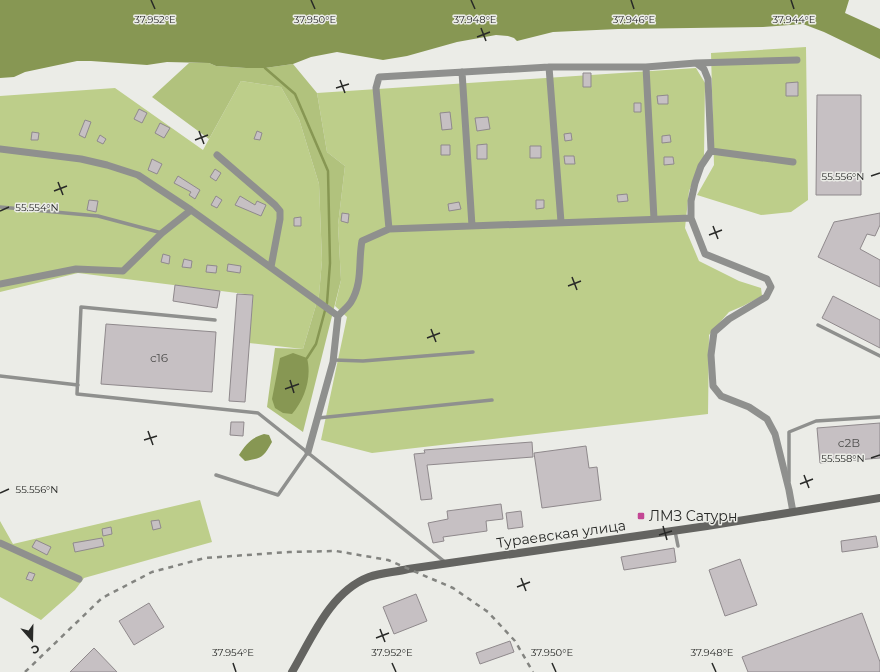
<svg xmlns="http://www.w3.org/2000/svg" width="880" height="672" font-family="Montserrat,sans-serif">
<rect width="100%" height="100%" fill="#ebece7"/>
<!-- green -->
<path fill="#bdce8a" d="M806,47L808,200L791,212L761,215L697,195L714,165L711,53Z
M696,68L705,83L704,157L689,191L685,228L699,261L739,281L761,288L762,296L743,306L729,312L709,335L708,414L372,453L321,440L347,317L335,306L341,280L338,225L345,166L327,152L317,93Z
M241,81L281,87L299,119L319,184L322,260L319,295L303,349L249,343L253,295L78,273L0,292V96L115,88L203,150Z
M200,500L212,542L84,578L75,590L41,620L0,597V521L13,544Z"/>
<!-- forest -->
<path fill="#b1c27d" d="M189,63H209L216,66L246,68H265L293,64L317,93L327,152L345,166L338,225L341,280L303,432L267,407L275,348L303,349L319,295L322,260L319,184L299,119L281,87L241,81L209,139L152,97Z"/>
<!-- water -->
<path fill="#879753" d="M0,0H849L845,13L880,29V59L824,32L803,24L763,27L618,29L553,32L517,41L514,38L508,36L496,35L457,42L407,56L383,60L337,52L311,57L293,64L265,68H246L216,66L209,63L167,62L147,65L91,61H77L25,72L14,77L0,78Z
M293,353L307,358C312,377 305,399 292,414L283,413L275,408L272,399L280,358Z
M264,434L269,435L272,442C263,458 262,458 245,461L239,455C246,444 251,438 264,434Z"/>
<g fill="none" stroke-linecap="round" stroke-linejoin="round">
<!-- stream -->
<path stroke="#879753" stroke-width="2.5" d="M265,68L295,94L328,171L330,263L327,303L316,344L307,358"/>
</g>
<!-- building -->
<path fill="#c6c0c3" stroke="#8f898c" d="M583,73H591V87H583Z
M798,82V96H786V83Z
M668,95V104H658L657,96Z
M817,95H861V195H816Z
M634,103H641V112H634Z
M139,109L147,113L142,123L134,119Z
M450,112L452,129L442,130L440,113Z
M488,117L490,129L477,131L475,118Z
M85,120L91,122L85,138L79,135Z
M160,123L170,128L164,138L155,133Z
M257,131L262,133L260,140L254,139Z
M32,132L39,133L38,140H31Z
M571,133L572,140L565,141L564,134Z
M100,135L106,139L103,144L97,141Z
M670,135L671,142L662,143V136Z
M487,144V159H477V145Z
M441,145H450V155H441Z
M530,146H541V158H530Z
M564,156H574L575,164H565Z
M664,157H673L674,164L664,165Z
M152,159L162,164L157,174L148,170Z
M215,169L221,173L216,181L210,177Z
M178,176L200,190L195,199L189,195L191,192L174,183Z
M627,194L628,201L618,202L617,195Z
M216,196L222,200L217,208L211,205Z
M240,196L255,205L257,201L266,205L261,216L235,205Z
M89,200L98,201L96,212L87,210Z
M536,200H544V208L536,209Z
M459,202L461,209L449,211L448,204Z
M342,213L349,214L348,223L341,221Z
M880,213V225L875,236L867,234L860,249L880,260V287L818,257L834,222Z
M301,217V226H294V218Z
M163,254L170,256L169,264L161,262Z
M184,259L192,261L191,268L182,267Z
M228,264L241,266L240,273L227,271Z
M207,265L217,266L216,273L206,272Z
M175,285L220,291L217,308L173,301Z
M237,294L253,295L245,402L229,401Z
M833,296L880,320V348L822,318Z
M106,324L216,332L212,392L101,384Z
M231,422H244L243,436L230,435Z
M880,423V458L820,463L817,428Z
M532,442L533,457L427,465L432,499L421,500L414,454L425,453L424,450Z
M586,446L589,468L597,467L601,500L542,508L534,453Z
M501,504L503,519L486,521L487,531L443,537L444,541L433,543L428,523L448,519L447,511Z
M521,511L523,527L508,529L506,513Z
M159,520L161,528L153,530L151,521Z
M111,527L112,534L103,536L102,529Z
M876,536L878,547L842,552L841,541Z
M102,538L104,546L75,552L73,543Z
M36,540L51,547L47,555L32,547Z
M674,548L676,562L624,570L621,557Z
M740,559L757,605L725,616L709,570Z
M29,572L35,574L32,581L26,579Z
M416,594L427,621L394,634L383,607Z
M149,603L164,627L134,645L119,621Z
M862,613L880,662V672H748L742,657Z
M510,641L514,652L480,664L476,653Z
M94,648L117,672H70Z"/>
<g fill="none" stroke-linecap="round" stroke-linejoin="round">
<!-- service -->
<path stroke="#8f908e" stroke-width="3.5" d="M0,207L98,216L162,233
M215,320L81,307L77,394L258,413L445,562
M818,325L880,356
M334,360L363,361L473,352
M0,376L78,385
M318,418L492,400
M216,475L278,495L308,452
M789,481V432L816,421L880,417
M675,531L678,546"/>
<!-- minor -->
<path stroke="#8f908e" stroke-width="7" d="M696,63L797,60
M549,67L561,222
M646,67L654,219
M462,72L472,226
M0,149L81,159L107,165L138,175L191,210L338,316
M711,151L793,162
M217,155L275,205L280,211V219L271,267
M691,218L389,229L376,88L379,77L549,67H646L696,63L704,69L708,79L711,151L701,166L695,183L691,201V218L705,254L767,279L771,287L766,297L729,319L714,332L711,355L713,386L721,396L749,407L767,419L775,434L789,490L793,512
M0,284L76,269L123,271L162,233L191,210
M308,452L333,362L338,316C342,311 348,307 351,302C363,282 358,262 362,241L389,229
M0,543L79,579"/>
<!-- secondary -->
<path stroke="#646461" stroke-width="8" d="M292,672C312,638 330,592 369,577C381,573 396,572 408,569L707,526L880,498"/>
<!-- rail -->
<path stroke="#838480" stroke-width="2.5" stroke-dasharray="5 5" stroke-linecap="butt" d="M25,672L102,598L152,572L205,558L289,552L336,551L388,560L453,588L488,612L515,641L533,672"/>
</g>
<!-- ticks -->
<path fill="none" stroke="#282927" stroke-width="1.5" d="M151,0L155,9M311,0L315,9M471,0L475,9M631,0L634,9M791,0L794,9M481,28L486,41M477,37L490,32M340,80L345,93M336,88L349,84M199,131L204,144M195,140L208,135M871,176L880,173M58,182L63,195M54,191L67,186M0,211L9,207M713,226L718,239M709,235L722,230M572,277L577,290M568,286L581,281M431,329L436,342M427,338L440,333M290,380L294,393M285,389L299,384M148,431L153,445M144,440L157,436M871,458L880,455M804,475L809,488M800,484L813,479M0,493L9,489M663,526L667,540M659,535L672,531M521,578L526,591M517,587L530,582M380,629L385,642M376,638L389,633M233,663L236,672M392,663L396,672M552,663L556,672M712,663L716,672"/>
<!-- markers -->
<rect fill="#c34694" stroke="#ebece7" stroke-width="1.5" x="637" y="512" width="8" height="8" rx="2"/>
<g text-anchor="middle" stroke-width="3" stroke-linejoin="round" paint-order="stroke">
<!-- number labels -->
<g font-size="12" fill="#504f4e">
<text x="159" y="362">с16</text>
<text x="849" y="447">с2В</text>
</g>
<!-- poi labels -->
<g font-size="14" fill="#282927" stroke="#ebece7" text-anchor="start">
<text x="649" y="521">ЛМЗ Сатурн</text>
</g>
<!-- street labels -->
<g font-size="14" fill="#282927" stroke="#ebece7">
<text transform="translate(561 534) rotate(-8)" y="5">Тураевская улица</text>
</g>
</g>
<g font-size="10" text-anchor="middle" fill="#282927" stroke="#ebece7" stroke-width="3" stroke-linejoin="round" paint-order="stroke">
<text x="155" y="23">37.952°E</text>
<text x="475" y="23">37.948°E</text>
<text x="634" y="23">37.946°E</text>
<text x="794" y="23">37.944°E</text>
<text x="315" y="23">37.950°E</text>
<text x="843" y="180">55.556°N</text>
<text x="37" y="211">55.554°N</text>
<text x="843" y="462">55.558°N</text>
<text x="37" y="493">55.556°N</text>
<text x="233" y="656">37.954°E</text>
<text x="392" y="656">37.952°E</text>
<text x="552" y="656">37.950°E</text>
<text x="712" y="656">37.948°E</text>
</g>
<!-- north arrow -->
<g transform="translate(32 640) rotate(160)" stroke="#ebece7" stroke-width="3" paint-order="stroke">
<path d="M0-3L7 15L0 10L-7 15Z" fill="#282927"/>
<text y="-6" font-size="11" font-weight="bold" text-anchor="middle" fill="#282927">С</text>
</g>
</svg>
